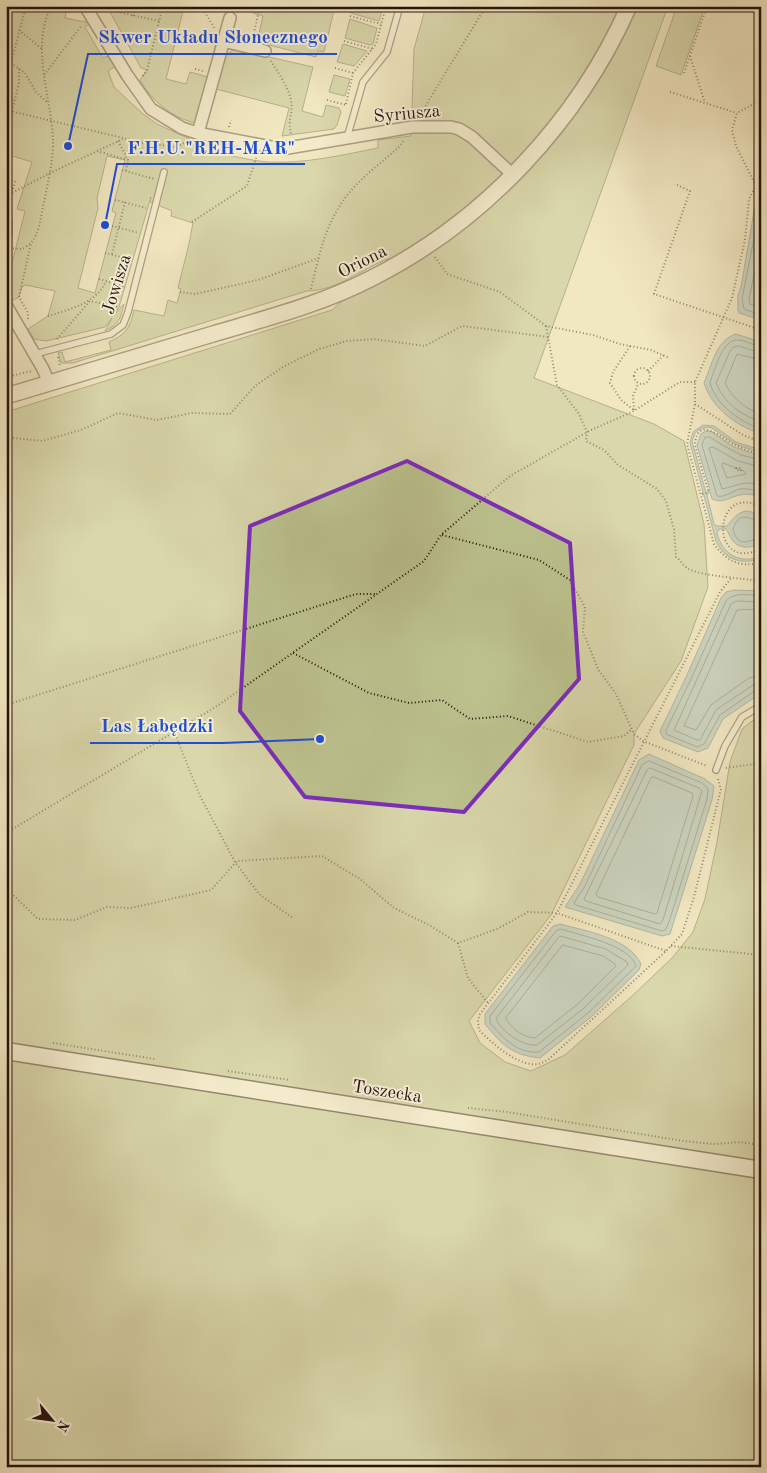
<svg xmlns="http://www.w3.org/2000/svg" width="767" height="1473" font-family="'Old Standard TT',serif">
<rect width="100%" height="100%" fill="#f1e7c1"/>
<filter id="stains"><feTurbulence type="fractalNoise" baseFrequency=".004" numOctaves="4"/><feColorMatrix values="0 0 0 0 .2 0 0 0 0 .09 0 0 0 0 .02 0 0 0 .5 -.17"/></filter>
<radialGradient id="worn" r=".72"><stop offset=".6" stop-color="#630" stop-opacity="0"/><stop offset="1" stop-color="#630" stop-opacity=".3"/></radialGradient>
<!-- green -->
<path fill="#bdc490" stroke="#716b4e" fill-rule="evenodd" d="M6,6H67L65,18L91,23L85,27L103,58L110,55L116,66L108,71L114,87L143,114L157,124L194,141L193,146C218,152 243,160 268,162C305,164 342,155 378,148V140L411,136L414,49L426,6H668L534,378L654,424L684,441L704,524L708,587L681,661L634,734V745L551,915L469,1021L480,1043L505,1062L531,1071L565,1055L631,997L672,958L693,932L705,899L717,842L730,762L742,729L761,714V1467H6V412L332,310L390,258C363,268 337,291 307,291L73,363H61L58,353L62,352L65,362L111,350L109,342C126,334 130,328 134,310L164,316L168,300L177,303L181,289L178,288L189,244L193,223L171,216L172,211L150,202L151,197L119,307L115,314L124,304C120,319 120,323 105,331L112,318L105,327L46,341L34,339L28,329L48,316L55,291L25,285L22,287L19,297L10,302L6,295V275H9L25,211L17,209L32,162L6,154ZM107,156L125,160L112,211L116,213L95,293L78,288L98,208L97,198Z
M97,6H180L183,11L166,79L186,84L190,72L208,77L195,123C171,117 152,101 140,80L147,70L141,68L109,10Z
M255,6H335L324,52L318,51L316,57L257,42L263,16L253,13Z
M353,6H383L379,21L351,13Z
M677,6H705L681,75L656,66Z
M350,19L377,28L373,44L370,45L345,38Z
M343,44L367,51L354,66L337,62Z
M234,49L313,67L302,111L323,117L326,105L339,108L341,112L337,125L334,129L282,136L289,108L216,89L225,56Z
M334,75L350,79L345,96L329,92Z"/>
<!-- water -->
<path fill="#9fbdbd" stroke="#6e7976" d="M761,190V320L739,313L738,310V295L741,287L756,200Z
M736,334L761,342V434C735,425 713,409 704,383C712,365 716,340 736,334Z
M703,425L714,426L736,442L761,450V453L735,444L712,428L707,427L700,429L695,433L692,441L706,493L710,490L697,445L701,434L706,431L712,432L734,447L761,456V497C754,495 747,493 740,495C729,497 724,504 712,499L710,492L707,495L714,524L717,526H727C736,514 746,504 761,518V541C753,549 740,550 732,540C730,537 729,533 726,529H719L717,533C722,554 740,565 761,556L759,559C741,565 724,559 716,541L690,443L693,432Z
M734,590L761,591V693L723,719L708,748L698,752L663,738L660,731L687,675L721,598L726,592Z
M649,754L705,779L714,786L712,800L670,934L662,936L565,907L580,884L639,760Z
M560,924C586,931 629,938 641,964L639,970L591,1017L540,1058C512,1055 502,1045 485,1024V1014L553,926Z"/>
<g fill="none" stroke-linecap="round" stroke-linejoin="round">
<!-- shore -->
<path stroke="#626864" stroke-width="1" d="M761,203L742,299L744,309L761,315
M761,241L749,299L750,304L761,308
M761,346C753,346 746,340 738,340C723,338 714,371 710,383C717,406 739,421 761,429
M761,353L739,346L733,347L730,351L716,383C724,403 741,415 761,422
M761,360L737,354L725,383C732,398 745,409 761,414
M761,460L741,455L724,446L710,437H705L702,445L717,496C725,498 732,491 740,489C747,488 754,490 761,492
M723,463L744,471L746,474L727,478L722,466Z
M761,467L738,461L713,447L709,448L722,489C738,486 742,480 761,485
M761,521C747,519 740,510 733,529C738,549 748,540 761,538
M761,595C749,596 734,591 726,601L692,677L666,730V734L697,747L704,744L720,715L756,690L761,689
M761,602L736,601L731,604L674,730L697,740H700L716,710L753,685L761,683
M761,609L737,610L684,726L696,730L711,705L749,678L761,675
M649,761L702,783L708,789L707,799L669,922L666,929L662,931L576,905L574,903L585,886L642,765Z
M650,768L699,788L702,791L663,920L660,924L586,901L584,899L647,770Z
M654,777L692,793L693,796L657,913L655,914L598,897L596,894L651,778Z
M561,929C579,935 630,945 636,966L588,1013L539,1052C518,1054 503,1038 490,1023V1016L556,931Z
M560,936L606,949L627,962L628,965L584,1008L537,1045C522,1046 503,1033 496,1019Z
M563,945L603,956L615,964L616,966L579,1003L535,1038C524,1038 510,1028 506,1018Z"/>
<!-- service casing -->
<g stroke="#584738" stroke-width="8">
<path id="service" d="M347,138L363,82L387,52L400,6
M35,354L111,334L123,325L128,312L164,172
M716,770L725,746L742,717L761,706
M756,1167L761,1146"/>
</g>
<!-- minor casing -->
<g stroke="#584738" stroke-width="14">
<path id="minor" d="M85,6L127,75L151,109L182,128L197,133L282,149L412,127H451L459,129L472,137L513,175
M223,41L265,51
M198,133L230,18
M6,222V234
M6,305L43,369L49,383"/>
</g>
<!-- tertiary casing -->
<g stroke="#584738" stroke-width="18">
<path id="tertiary" d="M6,396C75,376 144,355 213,334C267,318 322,304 372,278C485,221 578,121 629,6"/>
</g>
<!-- secondary casing -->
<g stroke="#25120b" stroke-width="19">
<path id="secondary" d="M6,1051L761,1170"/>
</g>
<!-- path -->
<path stroke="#25120b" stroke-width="2" stroke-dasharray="1 2.5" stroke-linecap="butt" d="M201,6L215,29
M100,8L159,21
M133,16L135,6
M350,16L381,24
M19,30L42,49
M204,34L214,36
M253,37L260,6
M344,41L373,49
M690,56L705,103
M271,61C278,73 289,87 291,101C294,115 286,120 292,136
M6,62L11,63L26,6
M11,63L25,73L36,92L48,103
M335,68L353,73
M195,69L203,71
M684,73L707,6
M44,75L82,25
M143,76L147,70L163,6
M670,92L737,113
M327,100L346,105
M761,100L737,113L732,130L736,146L756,186L749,199L745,240L732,298L695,382V404L687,444L714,544C725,560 742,569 761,562
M346,104L353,73L376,44L386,6
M6,110L144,143L176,147L186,142
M12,111L19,83V68
M420,115L486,6
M229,127L231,120
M118,141L125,154L126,159
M97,151L128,160L126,171
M122,170L154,179
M677,185L690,191L654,294L761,330
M756,186L761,180
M6,191L12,193L16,179
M6,196L50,173L123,139
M115,200L146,208
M192,222L247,186L256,158
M112,226L139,233
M6,248L22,249C24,248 29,245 31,243C39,234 41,217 43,207C47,186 53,164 53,142C52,97 30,50 51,6
M105,253L132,260
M112,254L125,202
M435,257L447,274L500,292L546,326L593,335L620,344L651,350L669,358
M99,279L126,287
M311,289C318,259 325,226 343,201C357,180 380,164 399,147L404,140
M180,292L195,294L258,280L319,258
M48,316C70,309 96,304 106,281
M28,319V313L19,297L31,243
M546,326L557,385L579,414L587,432L586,441L604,450L618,465L657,489L666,501L674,529L676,557C680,560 683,565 687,568C701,577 742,577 761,582
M57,339L90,301L119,307
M630,346L613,372L610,383L621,400L634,410
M6,350L10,356
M58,357L60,367
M634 376a8 8 0 1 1 16 0a8 8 0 1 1-16 0Z
M648,371L664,355
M6,377L32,371
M695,404L743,435L761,442
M634,410L633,396L638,384
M6,437L42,441L81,430L118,413L157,420L192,413L230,414L255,386L283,367L319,349L347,341L374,339L425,346L462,326L549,337
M736,468H741V471L736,470Z
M702,494L706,493L708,490L695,445C697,414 722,439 735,445C743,449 752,452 761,454
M761,507C713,481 708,574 761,549
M442,535L539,560L570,580L585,607L583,632L598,669L616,694L634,734L643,741L707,766
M293,653L369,693L409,703L442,700L470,719L508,716L588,742L624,736L631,730
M6,705L356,594H377
M174,731L199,794L235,862L259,894L293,918
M726,768L761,763
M718,779L721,789L694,897L682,934L666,951L549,1059C546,1061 542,1063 538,1064C518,1067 492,1043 479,1030L478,1021L480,1014L557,913L720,592L732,577
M6,833L217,706L424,561L441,535L510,476L589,431L632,412L680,382H695
M6,888L38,919L75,920L107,907L131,908L211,890L237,861L322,856L360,879L394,908L429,925L458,943L497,929L528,912L557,913L666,951
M458,943L468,978L488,1003
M671,946L761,955
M53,1043L155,1059
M228,1071L290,1080
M468,1108L507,1112L683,1141L714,1144L740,1142L753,1144"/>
<!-- service -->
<use href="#service" stroke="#f6efd7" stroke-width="5.5"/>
<!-- minor -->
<use href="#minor" stroke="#f6efd7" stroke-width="11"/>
<!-- tertiary -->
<use href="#tertiary" stroke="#f6efd7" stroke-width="15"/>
<!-- secondary -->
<use href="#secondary" stroke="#f6efd7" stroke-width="16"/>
</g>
<!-- marked area -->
<path d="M0 0H767V1473H0ZM407,461L570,543L579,679L464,812L305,797L240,711L250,526Z" fill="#f1e7c1" fill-opacity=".55" fill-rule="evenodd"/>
<path fill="none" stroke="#7b2cbf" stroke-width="4" stroke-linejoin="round" d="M407,461L570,543L579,679L464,812L305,797L240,711L250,526Z"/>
<g text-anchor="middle" stroke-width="4" stroke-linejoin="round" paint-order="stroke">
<!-- street labels -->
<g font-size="18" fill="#25120b" stroke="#f6efd7">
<text transform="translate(407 113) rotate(-5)" y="6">Syriusza</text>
<text transform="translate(362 261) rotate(-27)" y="6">Oriona</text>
<text transform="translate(116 284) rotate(-73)" y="6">Jowisza</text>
<text transform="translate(387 1091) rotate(9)" y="6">Toszecka</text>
</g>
</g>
<!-- callouts -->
<path fill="none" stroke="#1d4ed8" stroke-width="2" d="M68 146L88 54H337M105 225L117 164H305M320 739L223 743H90"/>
<g fill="#1d4ed8" stroke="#f6efd7" stroke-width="2">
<circle cx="68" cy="146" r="5"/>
<circle cx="105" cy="225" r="5"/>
<circle cx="320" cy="739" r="5"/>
</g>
<g font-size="19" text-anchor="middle" font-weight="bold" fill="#1d4ed8" stroke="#f6efd7" stroke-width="4" stroke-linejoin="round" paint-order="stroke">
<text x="213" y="43">Skwer Układu Słonecznego</text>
<text x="211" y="154">F.H.U."REH-MAR"</text>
<text x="157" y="732">Las Łabędzki</text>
</g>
<!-- margin -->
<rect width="767" height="1473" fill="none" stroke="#f1e7c1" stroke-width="25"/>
<rect x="8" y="8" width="752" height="1458" fill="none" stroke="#25120b" stroke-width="2.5"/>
<rect x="12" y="12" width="742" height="1448" fill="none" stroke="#25120b"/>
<!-- north arrow -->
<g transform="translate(52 1420) rotate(119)" stroke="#f6efd7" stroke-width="4" paint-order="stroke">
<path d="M0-4L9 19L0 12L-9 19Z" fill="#25120b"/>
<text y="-8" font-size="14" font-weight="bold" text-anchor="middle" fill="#25120b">N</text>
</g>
<rect width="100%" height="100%" filter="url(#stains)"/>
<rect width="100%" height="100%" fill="url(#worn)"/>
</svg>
